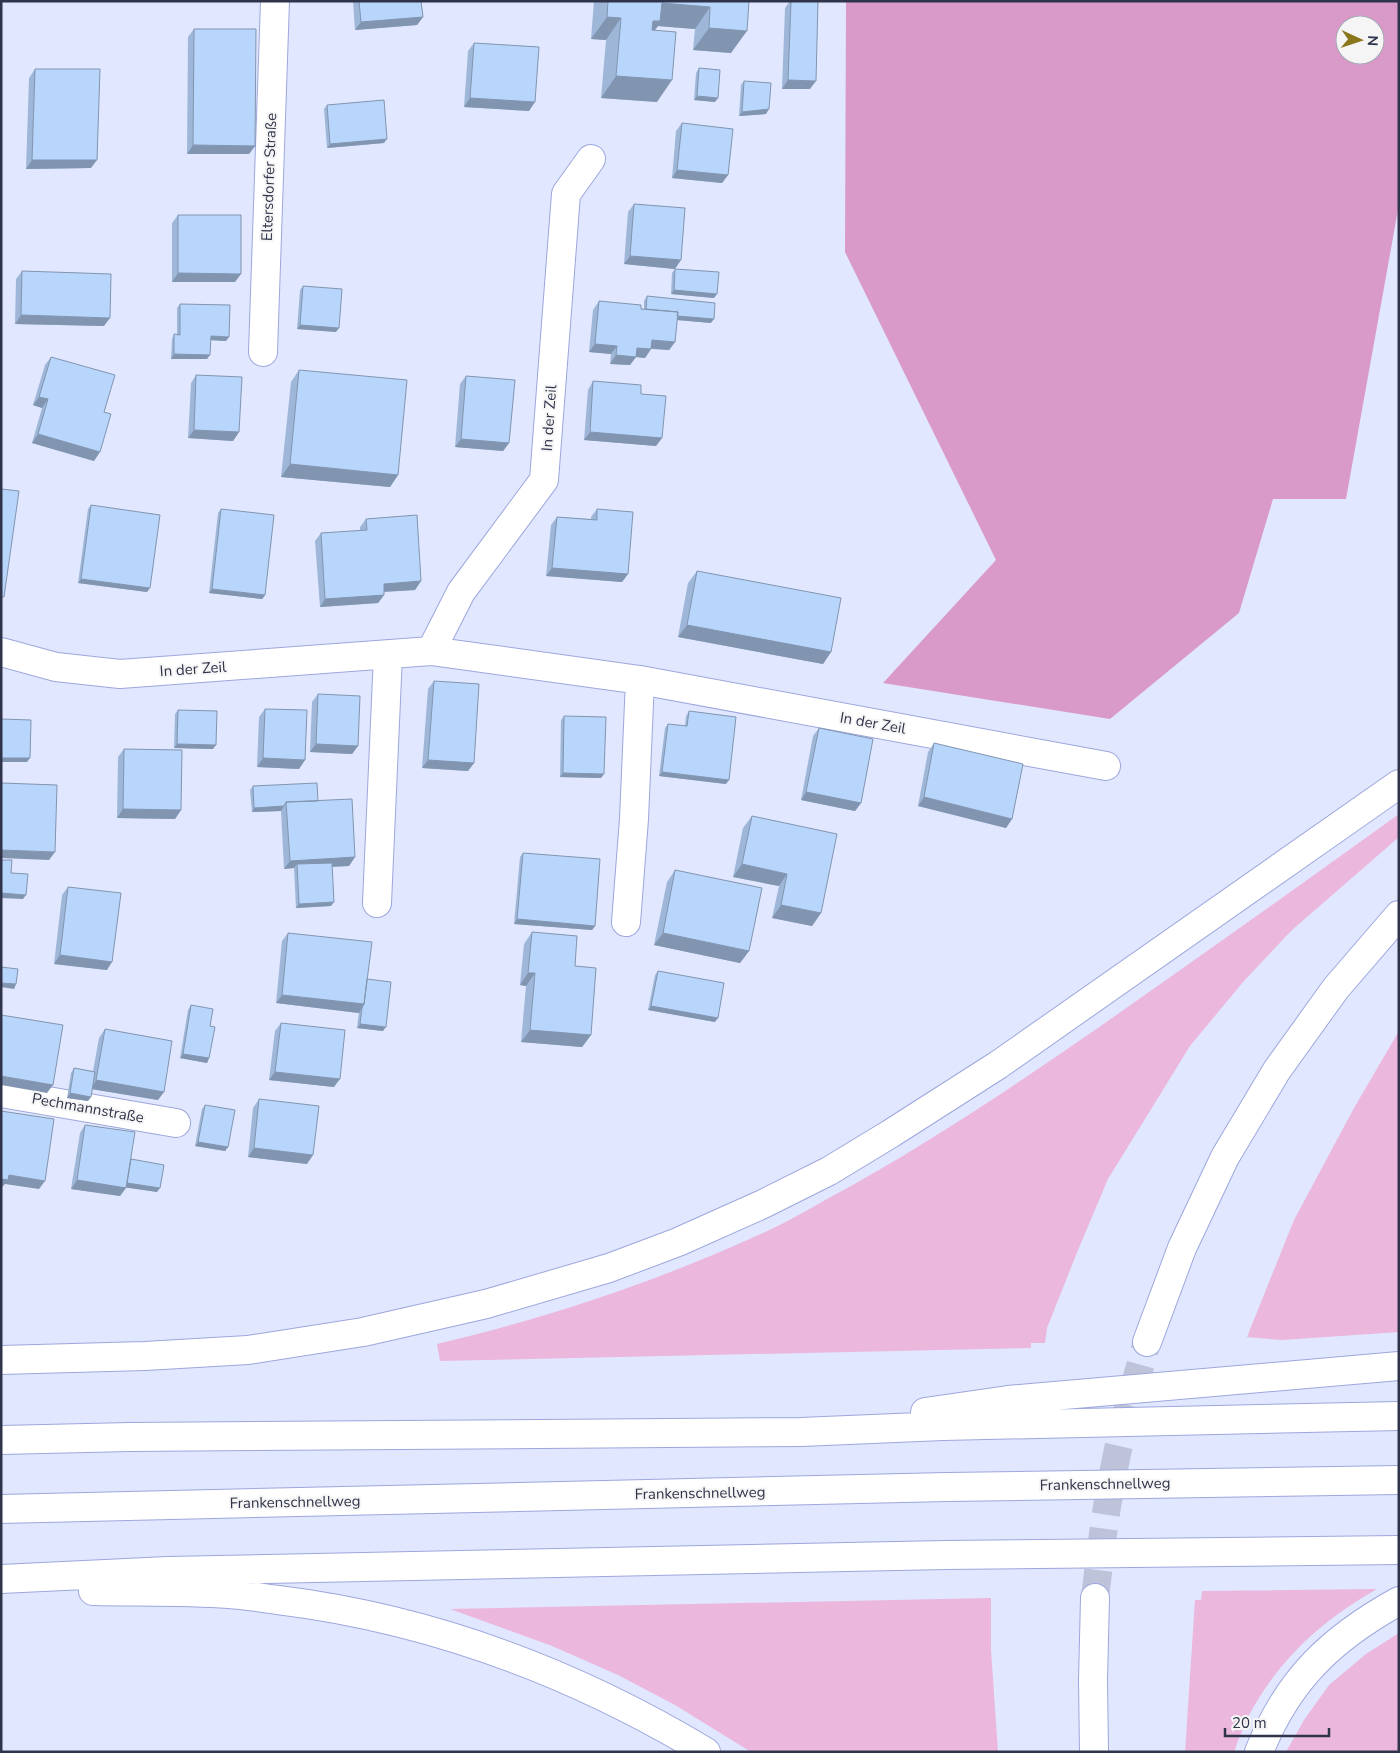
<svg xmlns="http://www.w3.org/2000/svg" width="1400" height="1753" font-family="'Nunito Sans',sans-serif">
<rect width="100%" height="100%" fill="#e1e7fe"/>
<!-- green -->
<path fill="#ebb7dd" d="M1399,814V837L1292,930L1243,982L1190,1046L1108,1179L1078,1250L1047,1328L1045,1343H1031V1348L440,1361L437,1344C548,1318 658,1281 763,1233C785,1223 806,1211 827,1199C920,1149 1008,1090 1095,1030C1196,959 1298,887 1399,814Z
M1399,1031V1332L1282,1340L1247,1337L1294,1220L1354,1108Z
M1377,1589C1321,1621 1279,1659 1248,1717C1243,1728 1238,1740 1234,1752H1185L1195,1600H1201L1202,1591Z
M991,1598V1650L998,1752H751L675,1705L618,1675L552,1646L450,1609Z
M1399,1633V1752H1286L1304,1720L1329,1685L1366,1654Z"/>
<!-- forest -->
<path fill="#d99aca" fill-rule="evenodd" d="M846,1H1399V204L1346,499H1273L1239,613L1110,719L883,683L996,560L845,252ZM1345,25H1375V55H1345Z"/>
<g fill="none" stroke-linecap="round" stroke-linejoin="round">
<!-- highway-tunnel -->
<path stroke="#bec3da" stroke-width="28" stroke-dasharray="28 14" stroke-linecap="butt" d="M1095,1598C1100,1555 1105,1512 1114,1469C1122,1426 1135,1384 1147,1342"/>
<!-- minor casing -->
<g stroke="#9da7dd" stroke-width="30">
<path id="minor" d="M263,352L275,1
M431,651L461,592L544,480L566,194L591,159
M1,652L56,667L120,674L431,651L640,680L1106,766
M377,903L388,655
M626,922L634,819L640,680
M1,1093L176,1123"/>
</g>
<!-- highway casing -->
<g stroke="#9da7dd" stroke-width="30">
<path id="highway" d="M1147,1342L1182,1248L1225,1157L1277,1070L1336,988L1399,915
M1,1360L145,1356L248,1350L363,1332L486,1304L609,1268L678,1242L763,1204L829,1171L890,1134L998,1065L1399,784
M925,1412L1008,1400L1399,1366
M1,1440L130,1437L801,1432L943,1426L1399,1416
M1,1509L947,1487L1399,1480
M1,1579L168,1571L945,1555L1399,1550
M93,1591C138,1592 184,1591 229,1594C245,1595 262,1598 278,1600C432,1619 573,1672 706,1752
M1094,1752L1093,1680L1095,1598
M1259,1752C1288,1679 1332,1638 1399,1601"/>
</g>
<!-- minor -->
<use href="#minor" stroke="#fff" stroke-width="28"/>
<!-- highway -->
<use href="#highway" stroke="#fff" stroke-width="28"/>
</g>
<!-- wall -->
<path fill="#9eb7d9" d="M353,1H421L423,17L417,25L355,30Z
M594,1H749L731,53L693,50L695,29L658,26L655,30L657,102L601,98L606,40L591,39Z
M790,1H818L810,89H782L785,8Z
M194,29L255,146L249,154H187L188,37Z
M474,43L529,111L464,107L468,51Z
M699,68L715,102L694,100L696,73Z
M35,69L91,168L26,169L29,78Z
M744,81L766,114L739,116L741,85Z
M327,105L384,143L327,148L324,109Z
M682,123L728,175L722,183L672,178L676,131Z
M634,204L675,269L624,264L628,212Z
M178,215L235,282H172V223Z
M675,269L714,298L671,294L672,273Z
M22,271L104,326L15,324L16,279Z
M303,286L336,332L297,329L300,290Z
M647,296L711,323L677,320L675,342L669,350L651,349L645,358L636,357L630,365L610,364L611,354L589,352L593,310L599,301L644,309V301Z
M180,304L226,341L211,340L207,359H171L172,339L174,334L177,335V308Z
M51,357L104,412L94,461L32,443L42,408L33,405L45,365Z
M299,370L398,475L390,487L281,477L291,382Z
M196,375L239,432L233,441L188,438L191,383Z
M466,376L509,443L503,451L455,447L460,384Z
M593,381L641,394L662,438L656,446L584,440L588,390Z
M91,505L147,592L78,583L88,509Z
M221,509L265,595L262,599L209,593L218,513Z
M597,509L628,574L622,582L546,576L551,525L557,517L591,519V517Z
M366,519L421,581L415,590L384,592V595L378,603L320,607L315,541L321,533L360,531V527Z
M697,571L831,652L823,664L678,637L688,583Z
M434,681L474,763L468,771L422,768L428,689Z
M318,694L358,746L352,754L310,752L312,702Z
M265,709L305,760L299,769L257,767L259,717Z
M178,710L213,749L174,748L175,714Z
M689,711L726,784L659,776L665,728L668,724L685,726L686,716Z
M564,716L601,778L560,777L561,720Z
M819,728L861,803L855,811L801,800L813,736Z
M934,743L1012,819L1006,828L918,806L928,752Z
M124,749L181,810L175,819L117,818L118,757Z
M253,786L318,801L355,857L349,866L332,867L331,906L296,908L294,868L284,869L281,811L252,812L250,790Z
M752,816L821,913L812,926L772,918L779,886L733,877L743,828Z
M523,853L595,926L592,930L514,924L520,857Z
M675,870L749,951L740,963L654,945L667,882Z
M68,887L107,970L54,964L62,895Z
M532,932L575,966L591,1035L582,1047L521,1042L526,986L520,985L524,944Z
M288,933L367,979L383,1031L357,1028L359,1012V1013L276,1003L282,941Z
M658,971L715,1022L648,1010L655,975Z
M191,1005L210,1026L209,1058L207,1063L180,1058L188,1010Z
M281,1023L334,1087L269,1080L275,1031Z
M105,1029L158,1100L92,1089L88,1101L67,1098L71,1073L74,1068L93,1071L99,1038Z
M259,1099L307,1164L248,1157L253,1108Z
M205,1105L228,1147L225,1151L195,1146L202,1109Z
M85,1125L131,1159L157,1192L126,1187L120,1196L71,1189L80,1133Z"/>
<!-- shaded-wall -->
<path fill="#8195b0" d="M662,3L710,7L695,29L658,26L645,43H638Z
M423,17L417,25L355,30L361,22Z
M607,17L621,18L606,40L591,39Z
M709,28L747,31L731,53L693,50Z
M616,76L672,80L657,102L601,98Z
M788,80L816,81L810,89H782Z
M697,96L718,98L715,102L694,100Z
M470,98L535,102L529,111L464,107Z
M769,109L766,114L739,116L742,112Z
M387,139L384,143L327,148L330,144Z
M193,145L255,146L249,154H187Z
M32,160H97L91,168L26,169Z
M677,170L728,175L722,183L672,178Z
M630,256L681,260L675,269L624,264Z
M178,273L241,274L235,282H172Z
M674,290L717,294L714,298L671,294Z
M646,313L714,319L711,323L643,317Z
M21,315L110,318L104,326L15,324Z
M300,325L339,328L336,332L297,329Z
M211,336L229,337L226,341L208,340Z
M652,340L675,342L669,350L646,348Z
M595,344L617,346L611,354L589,352Z
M637,348L651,349L645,358L636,357L630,365L610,364L616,355Z
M174,354L210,355L207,359H171Z
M39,397L48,399L42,408L33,405Z
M194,430L239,432L233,441L188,438Z
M590,432L662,438L656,446L584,440Z
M38,434L100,452L94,461L32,443Z
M461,439L509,443L503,451L455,447Z
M290,464L398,475L390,487L281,477Z
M552,568L628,574L622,582L546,576Z
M81,579L150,588L147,592L78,583Z
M421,581L415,590L378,592L384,584Z
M212,589L265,595L262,599L209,593Z
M384,595L378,603L320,607L325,599Z
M687,625L831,652L823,664L678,637Z
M177,744L216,745L213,749L174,748Z
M316,744L358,746L352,754L310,752Z
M1,758H30L27,762H1Z
M263,758L305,760L299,769L257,767Z
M428,760L474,763L468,771L422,768Z
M662,772L729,780L726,784L659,776Z
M563,773L604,774L601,778L560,777Z
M806,792L861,803L855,811L801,800Z
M924,797L1012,819L1006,828L918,806Z
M284,806L281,811L252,812L254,808Z
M123,809L181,810L175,819L117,818Z
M1,850L55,852L49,860L1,858Z
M355,857L349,866L297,868V864L294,868L284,869L290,861Z
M742,864L787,874L779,886L733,877Z
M1,893L26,895L23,899L1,898Z
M334,902L331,906L296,908L299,904Z
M781,905L821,913L812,926L772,918Z
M517,919L595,926L592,930L514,924Z
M663,933L749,951L740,963L654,945Z
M60,955L112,962L107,970L54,964Z
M528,973H535L526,986L520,985Z
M1,983L16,984L14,989L1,987Z
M282,995L364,1004L359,1013L276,1003Z
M651,1006L718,1018L715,1022L648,1010Z
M360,1024L386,1027L383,1031L357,1028Z
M530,1030L591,1035L582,1047L521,1042Z
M183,1054L209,1058L207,1063L180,1058Z
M275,1072L340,1079L334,1087L269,1080Z
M1,1076L53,1085L47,1093L1,1085Z
M96,1080L164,1092L158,1100L91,1089Z
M70,1093L91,1097L88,1101L67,1098Z
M198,1142L228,1147L225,1151L195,1146Z
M254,1148L313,1155L307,1164L248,1157Z
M9,1175L45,1181L39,1189L5,1184L1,1188V1179Z
M77,1180L126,1188L120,1196L71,1189Z
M125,1182L160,1188L157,1192L122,1187Z"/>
<!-- building -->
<path fill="#b8d5fc" stroke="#8195b0" d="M359,1H421L423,17L361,22Z
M608,1H749L747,31L709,28L710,7L662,3L660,21H653L652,30L676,32L672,80L616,76L621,18L607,17Z
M791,1H818L816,81L788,80Z
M194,29H256L255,146L193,145Z
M474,43L539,47L535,102L470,98Z
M699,68L720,70L718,98L697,96Z
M35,69H100L97,160H32Z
M744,81L771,83L769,109L742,112Z
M384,100L387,139L330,144L327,105Z
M682,123L733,129L728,175L677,170Z
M634,204L685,208L681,260L630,256Z
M178,215H241V274L178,273Z
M675,269L719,272L717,294L674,290Z
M22,271L111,274L110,318L21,315Z
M303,286L342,289L339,328L300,325Z
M647,296L715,303L714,319L677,316L678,312L646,309Z
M599,301L641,305V309L678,312L675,342L652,340L651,349L637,348L636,357L616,355L617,346L595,344Z
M180,304L230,305L229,337L211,336L210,355L174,354V334L180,335Z
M51,357L115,375L104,412L111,414L100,452L38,434L48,399L39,397Z
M299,370L407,380L398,475L290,464Z
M196,375L242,377L239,432L194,430Z
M466,376L515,380L509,443L461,439Z
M593,381L641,385V394L666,396L662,438L590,432Z
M1,489L19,491L4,597H1Z
M91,505L160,515L150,588L81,579Z
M221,509L274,515L265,595L212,589Z
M597,509L633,512L628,574L552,568L557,517L597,520Z
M417,515L421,581L384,584V595L325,599L321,533L367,530L366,519Z
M697,571L841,598L831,652L687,625Z
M434,681L479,684L474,763L428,760Z
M318,694L360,696L358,746L316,744Z
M265,709L307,710L305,760L263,758Z
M178,710L217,711L216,745L177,744Z
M689,711L736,717L729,780L662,772L668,724L687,726Z
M564,716L606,717L604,774L563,773Z
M1,719L31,720L30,758H1Z
M819,728L873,739L861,803L806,792Z
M934,743L1023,764L1012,819L924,797Z
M124,749L182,750L181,810L123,809Z
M1,783L57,785L55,852L1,850Z
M317,783L318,801L286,802L284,806L254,808L253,786Z
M352,799L355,857L290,861L286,802Z
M752,816L837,834L821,913L781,905L787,874L742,864Z
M523,853L600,859L595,926L517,919Z
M1,860H12L11,873L28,874L26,895L1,893Z
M332,863L334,902L299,904L297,864Z
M675,870L762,888L749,951L663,933Z
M68,887L121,893L112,962L60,955Z
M532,932L577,936L575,966L596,968L591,1035L530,1030L535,973H528Z
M288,933L372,942L364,1004L282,995Z
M1,967L18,969L16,984L1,983Z
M658,971L724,983L718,1018L651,1006Z
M367,979L391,982L386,1027L360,1024L362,1008L364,1004Z
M191,1005L213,1009L210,1026L215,1027L209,1058L183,1054Z
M1,1015L63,1025L53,1085L1,1076Z
M281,1023L345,1030L340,1079L275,1072Z
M105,1029L172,1041L164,1092L96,1080Z
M74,1068L95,1072L91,1097L70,1093Z
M259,1099L319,1106L313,1155L254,1148Z
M205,1105L235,1110L228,1147L198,1142Z
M1,1111L54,1119L45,1181L9,1175L8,1180L1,1179Z
M85,1125L135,1132L126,1188L77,1180Z
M131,1159L164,1165L160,1188L127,1183Z"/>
<g text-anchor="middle" stroke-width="4" stroke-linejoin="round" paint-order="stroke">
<!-- street labels -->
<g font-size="15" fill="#30344a" stroke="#f5f5f5">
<text transform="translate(269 177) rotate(-88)" y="5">Eltersdorfer Straße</text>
<text transform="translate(549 418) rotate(-86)" y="5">In der Zeil</text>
<text transform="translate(193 669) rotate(-4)" y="5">In der Zeil</text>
<text transform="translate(873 723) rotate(10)" y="5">In der Zeil</text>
<text transform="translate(88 1108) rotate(10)" y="5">Pechmannstraße</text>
<text transform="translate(1105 1484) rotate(-1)" y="5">Frankenschnellweg</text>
<text transform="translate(700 1493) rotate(-1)" y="5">Frankenschnellweg</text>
<text transform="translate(295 1502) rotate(-1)" y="5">Frankenschnellweg</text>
</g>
</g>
<!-- border -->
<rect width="1400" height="1753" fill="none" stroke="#30344a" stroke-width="5"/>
<!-- north arrow -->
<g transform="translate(1360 40) rotate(93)"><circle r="24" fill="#f5f5f5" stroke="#a6a8b1"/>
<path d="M0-4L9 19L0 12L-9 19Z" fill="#8b771b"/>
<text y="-8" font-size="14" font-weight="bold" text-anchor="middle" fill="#30344a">N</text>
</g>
<!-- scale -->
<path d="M1225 1728v8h104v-8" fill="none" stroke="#30344a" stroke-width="2.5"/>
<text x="1232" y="1728" font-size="15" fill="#30344a" stroke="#f5f5f5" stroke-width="4" paint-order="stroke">20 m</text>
</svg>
